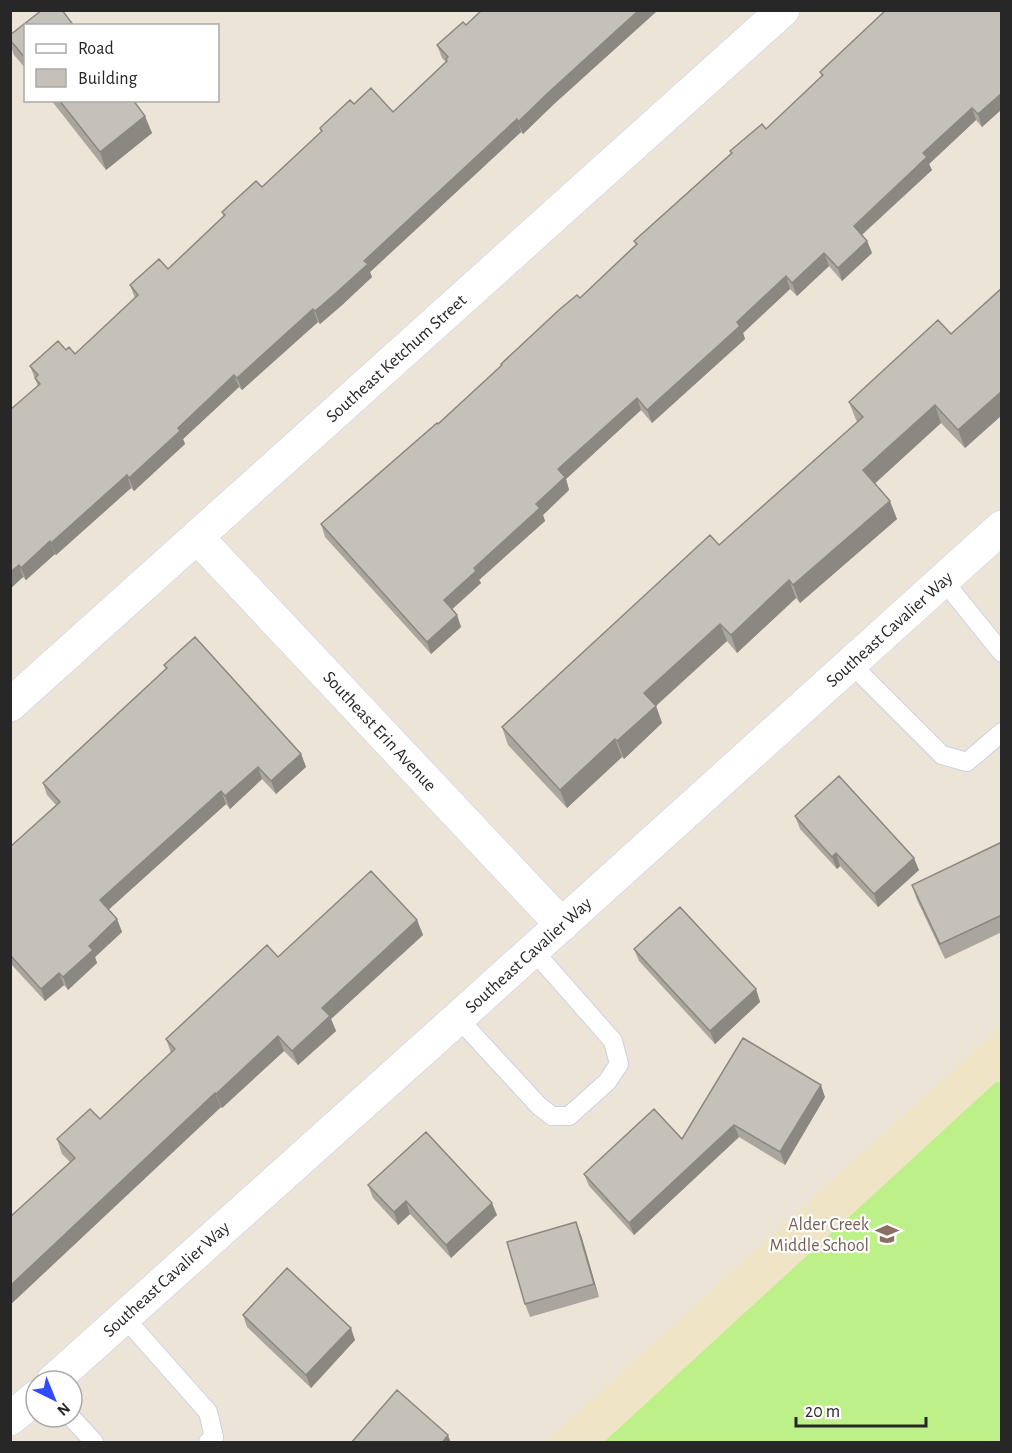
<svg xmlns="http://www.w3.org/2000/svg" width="1012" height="1453" font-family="'Alegreya Sans',sans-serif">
<rect width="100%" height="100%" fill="#ece4d7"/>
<!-- education -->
<path fill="#efe4c5" d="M1001,1026V1442H545Z"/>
<!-- pitch -->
<path fill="#bef089" d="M996,1082L1002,1083L1001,1442H604Z"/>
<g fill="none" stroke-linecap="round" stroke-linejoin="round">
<!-- service casing -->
<g stroke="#cdcfe2" stroke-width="20">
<path id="service" d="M943,580L1002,653
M851,664L942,755L967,762L1002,732
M458,1018L539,1106L552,1116H569L607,1082L619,1064L613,1041L533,950
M124,1317L208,1412L214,1437L208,1442
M71,1417L94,1442"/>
</g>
<!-- minor casing -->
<g stroke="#cdcfe2" stroke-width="34">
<path id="minor" d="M197,537L562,925
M10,705L783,10
M53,1381L458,1018L1002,527
M10,1419L36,1397"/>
</g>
<!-- service -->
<use href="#service" stroke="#fff" stroke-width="18"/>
<!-- minor -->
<use href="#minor" stroke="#fff" stroke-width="33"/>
</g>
<!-- wall -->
<path fill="#aaa69e" d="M482,10H660L658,12L657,11L554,104L523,134L521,132L424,222L370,272L372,277L341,306L320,324L318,322L242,390L239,387L183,439L185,444L134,491L131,488L56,555L55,554L26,580L23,577L10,589L38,386L30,366L66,350L75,354L135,298L130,285L168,269L224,217L222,212L262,187L321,132L320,128L354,104L393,112L446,62L442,58L437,45L466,25Z
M1002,10V109L982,127L976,120L929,164L932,170L862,235L867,241L872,253L842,281L829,266L797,296L790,289L743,333L745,339L652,423L641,410L566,479L569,490L543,515L545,521L479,580L481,583L452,609L457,615L461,627L431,654L325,537L321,524L438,424L501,366V364L580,298L636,245L634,241L731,153L730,151L766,129L822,77L820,72Z
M26,26V69L14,55L10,44V35Z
M51,100H133L152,133L106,170Z
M1002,288V415L965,448L941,423L875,483L897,519L800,603L796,598L737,653L727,641L656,706L662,723L624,759L622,757L567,808L508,745L502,727L719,545L858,422L856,420L849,402L951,334Z
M164,665L301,754L306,767L276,794L262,779L230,809L226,804L108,910L117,919L122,932L95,957L97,963L68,990L64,985L45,1001L10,963V847L56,805L47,795L43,783L166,669Z
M795,816L919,870L878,907L840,866L837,869L800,829Z
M1002,842V932L945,959L917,900L912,885Z
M417,920L423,935L331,1019L336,1031L298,1065L284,1051L222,1108L221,1107L10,1305V1217L70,1162L62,1154L57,1139L100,1119L171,1053L166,1039L278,957Z
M634,949L756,989L760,1002L715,1044L639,961Z
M825,1097L785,1165L739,1137L634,1235L589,1186L584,1174L682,1139Z
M368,1185L497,1215L451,1258L410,1214L398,1225L373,1198Z
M581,1235L599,1297L530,1317L525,1304Z
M243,1315L355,1340L311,1388L247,1327Z"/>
<!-- shaded-wall -->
<path fill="#8b8781" d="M639,10L657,11L554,104L523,134L518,122L549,92Z
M1002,93V109L982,127L978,114Z
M972,108L976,120L929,164L932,170L858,238L854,226L923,153Z
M145,116L152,133L106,170L100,152Z
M517,119L521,132L370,272L372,277L341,306L320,324L315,311L364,261Z
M867,241L872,253L842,281L838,268Z
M824,253L829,266L797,296L792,283Z
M786,276L790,289L743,333L745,339L652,423L647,410L737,322Z
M313,309L318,322L242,390L237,378Z
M234,375L239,387L183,439L185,444L134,491L129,478L178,428Z
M1002,391V415L965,448L958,430Z
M637,398L641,410L566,479L569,490L543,515L545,521L479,580L481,583L448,613L444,600L536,504L558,469Z
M935,405L941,423L870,488L863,470Z
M127,475L131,488L56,555L51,543Z
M890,501L897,519L800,603L793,585Z
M50,541L55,554L26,580L21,568Z
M19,565L23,577L10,589V572Z
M789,580L796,598L737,653L731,635Z
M457,615L461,627L431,654L427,642Z
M720,624L727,641L650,711L644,693Z
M656,706L662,723L624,759L617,741Z
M615,739L622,757L567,808L560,790Z
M301,754L306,767L276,794L271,781Z
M258,767L262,779L230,809L225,796Z
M221,791L226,804L105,913L100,900Z
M836,853L840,866L837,869L832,857Z
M914,858L919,870L878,907L874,894Z
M117,919L122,932L95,957L97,963L68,990L63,977L89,946Z
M417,920L423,935L331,1019L336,1031L298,1065L292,1051L322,1008Z
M59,973L64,985L45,1001L41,989Z
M756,989L760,1002L715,1044L710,1031Z
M278,1036L284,1051L222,1108L216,1094Z
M821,1085L825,1097L785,1165L780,1152Z
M215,1093L221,1107L10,1305V1286Z
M734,1125L739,1137L634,1235L629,1223Z
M406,1201L410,1214L398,1225L394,1212Z
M492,1203L497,1215L451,1258L446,1245Z
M576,1222L581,1235L599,1297L594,1284Z
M351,1328L355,1340L311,1388L306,1375Z
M448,1435L451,1443H442Z"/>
<!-- building -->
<path fill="#c6c1b8" stroke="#8b8781" stroke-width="1.5" d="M42,10H62L74,26H26V59L10,40V35Z
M482,10H639L549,92L518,122L517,119L364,261L368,264L336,293L315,311L313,309L237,378L234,375L178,428L180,431L129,478L127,475L51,543L50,541L21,568L19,565L10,572V410L40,384L35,378L38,375L30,366L58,341L66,350L69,347L75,354L138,295L130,285L159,259L168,269L225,215L222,212L256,181L262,187L322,131L320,128L350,100L354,104L371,88L393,112L447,61L446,59L448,57L437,45L463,22L466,25Z
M886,10H1002V93L978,114L972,108L923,153L927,157L854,226L867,241L838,268L824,253L792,283L786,276L737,322L740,326L647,410L637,398L558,469L565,477L536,504L540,508L474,568L476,571L444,600L457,615L427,642L321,524L437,423L438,424L502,365L501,364L560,309L577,295L580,298L637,244L634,241L732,153L730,151L762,124L766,129L823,75L820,72Z
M59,100H133L145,116L100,152Z
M1002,288V391L958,430L935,405L863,470L890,501L793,585L789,580L731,635L720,624L644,693L656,706L617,741L615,739L560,790L502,727L710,535L719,545L863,417L849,402L938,320L951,334Z
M195,637L301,754L271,781L258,767L225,796L221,791L100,900L117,919L89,946L93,950L63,977L59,973L41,989L10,955V847L60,802L43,783L167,668L164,665Z
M839,776L914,858L874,894L836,853L832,857L795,816Z
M1002,842V915L940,944L912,885Z
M371,871L417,920L322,1008L330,1016L292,1051L278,1036L216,1094L215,1093L10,1286V1217L75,1158L57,1139L90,1109L100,1119L175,1049L166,1039L267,945L278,957Z
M680,907L756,989L710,1031L634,949Z
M743,1038L821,1085L780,1152L734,1125L629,1223L584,1174L654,1109L682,1139Z
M426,1132L492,1203L446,1245L406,1201L394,1212L368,1185Z
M576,1222L594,1284L525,1304L507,1242Z
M287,1268L351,1328L306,1375L243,1315Z
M397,1390L448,1435L442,1443H351Z"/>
<!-- icons -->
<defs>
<g id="school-bare" transform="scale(1.8)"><path d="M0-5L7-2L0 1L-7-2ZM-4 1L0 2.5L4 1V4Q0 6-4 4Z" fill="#8d6e63" stroke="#fff" stroke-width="2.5" paint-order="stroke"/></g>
</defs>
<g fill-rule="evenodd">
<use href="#school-bare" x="887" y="1234"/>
</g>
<g text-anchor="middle" stroke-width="4.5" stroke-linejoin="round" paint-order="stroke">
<!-- street labels -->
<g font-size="18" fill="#272727" stroke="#fff">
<text transform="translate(396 358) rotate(-42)" y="6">Southeast Ketchum Street</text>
<text transform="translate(889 629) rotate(-42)" y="6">Southeast Cavalier Way</text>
<text transform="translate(380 731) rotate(47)" y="6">Southeast Erin Avenue</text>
<text transform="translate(528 955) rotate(-42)" y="6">Southeast Cavalier Way</text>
<text transform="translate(166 1279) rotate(-42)" y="6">Southeast Cavalier Way</text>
</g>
<!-- education labels -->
<g font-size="18" fill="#785e54" stroke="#fff" text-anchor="end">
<text x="869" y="1230">Alder Creek<tspan x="869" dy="21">Middle School</tspan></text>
</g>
</g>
<!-- border -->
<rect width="1012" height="1453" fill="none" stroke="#272727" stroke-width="24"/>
<!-- legend -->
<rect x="24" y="24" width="195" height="78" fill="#ffffff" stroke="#a9a9a9" stroke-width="1.5"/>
<rect x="36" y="44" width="30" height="9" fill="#ffffff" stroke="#a9a9a9" stroke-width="1.5"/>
<text x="78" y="54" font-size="18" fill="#272727">Road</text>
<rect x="36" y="69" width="30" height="18" fill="#c6c1b8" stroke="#a9a9a9" stroke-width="1.5"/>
<text x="78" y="84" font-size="18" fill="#272727">Building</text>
<!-- north arrow -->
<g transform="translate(54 1399) rotate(137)"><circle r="28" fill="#ffffff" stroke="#a9a9a9" stroke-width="1.5"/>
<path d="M0-4.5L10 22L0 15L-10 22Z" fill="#314aff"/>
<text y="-9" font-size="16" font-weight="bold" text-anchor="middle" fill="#272727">N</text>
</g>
<!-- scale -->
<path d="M796 1417v9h130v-9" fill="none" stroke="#272727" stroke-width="3"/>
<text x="805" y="1417" font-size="18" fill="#272727" stroke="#ffffff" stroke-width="4.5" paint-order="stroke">20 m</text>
</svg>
